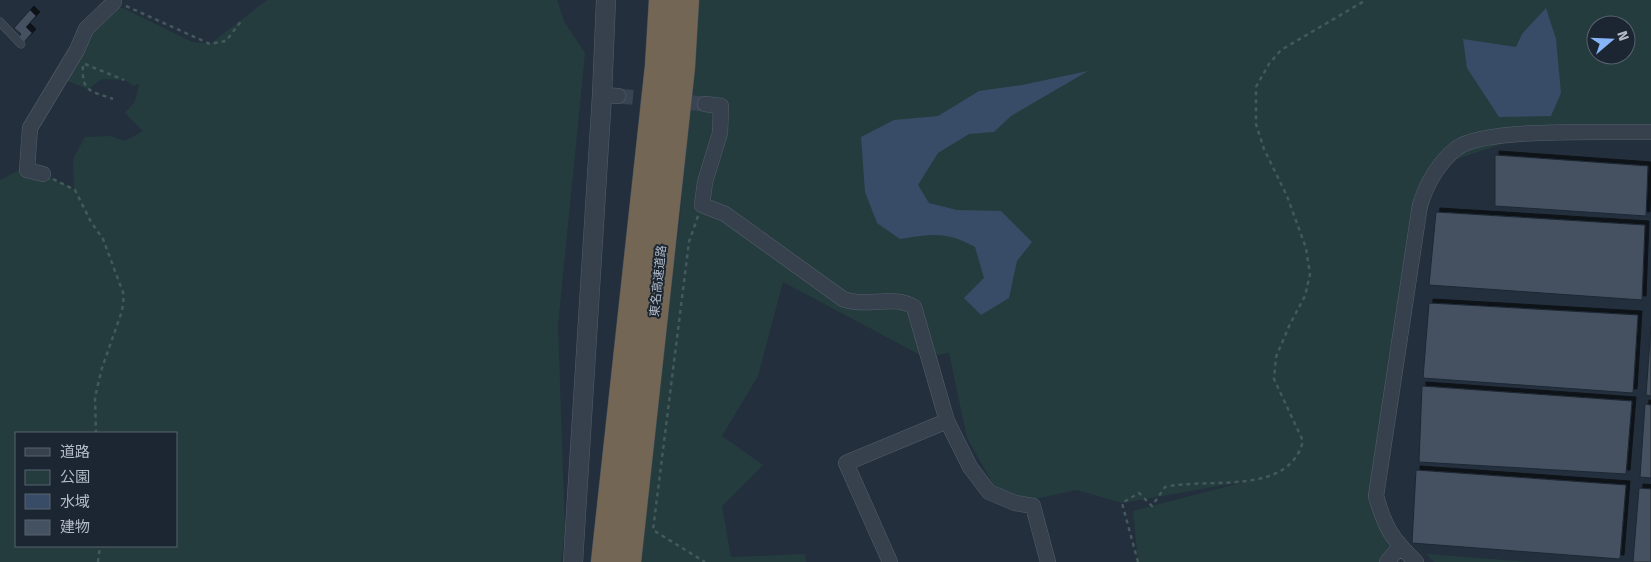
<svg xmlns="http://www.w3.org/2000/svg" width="1651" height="562" font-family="'Fira Sans','Noto Sans JP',sans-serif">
<defs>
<filter id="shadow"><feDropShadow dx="4" dy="-4" stdDeviation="0" flood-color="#0009"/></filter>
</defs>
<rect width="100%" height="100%" fill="#232f3d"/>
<!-- green -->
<path fill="#253c3e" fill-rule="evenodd" d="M267,0H557L564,21L585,53L558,326L565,531L561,562H0V180L27,166L74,189L73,159L85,137L111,136L125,141L143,131L125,113L135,101L139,84L134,86L124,80L102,79L88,89L67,81L86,29L116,7L123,8L192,42L210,44ZM16,433H176V546H16Z
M698,0H1651V132L1529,135L1442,164L1413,256L1376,496L1400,547L1387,562H1138L1133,511L1248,481L1122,503L1077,490L1030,500L996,489L967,438L949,353L924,357L783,282L758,376L722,436L763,465L722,506L731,557L805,554L806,562H640L651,472L666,318L679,227ZM1596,25H1626V55H1596Z
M1426,554L1528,562H1434Z"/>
<!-- water -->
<path fill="#384c67" d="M1546,8L1556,39L1561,93L1551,116L1499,117L1467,68L1463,39L1516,47L1522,34Z
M1088,71L1011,116L994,132L969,134L938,153L918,185L929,203L957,210L1001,211L1032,242L1017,261L1009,298L981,315L964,298L984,278L975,247C946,231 931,234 900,239L877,223L865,192L861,137L894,120L938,116L979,91L1022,85Z"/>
<!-- building -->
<path fill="#445161" stroke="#1e2834" filter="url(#shadow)" d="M30,10L36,16L26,27L32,33L24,42L18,38L21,34L14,28Z
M1495,155L1648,166L1646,216L1495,206Z
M1436,212L1645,225L1642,300L1429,285Z
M1429,303L1638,315L1633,393L1423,378Z
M1651,326V396L1646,395Z
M1422,386L1632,401L1626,474L1419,462Z
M1645,404L1651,405V478L1640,477Z
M1416,470L1626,485L1620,559L1412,543Z
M1639,488L1651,489V562H1633Z"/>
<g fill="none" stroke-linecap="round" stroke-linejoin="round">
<!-- minor-tunnel -->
<path stroke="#394452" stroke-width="15" stroke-dasharray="15 8" stroke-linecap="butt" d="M618,96L705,104"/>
<!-- service casing -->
<g stroke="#555e6b" stroke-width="9">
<path id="service" d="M0,22L21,44"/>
</g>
<!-- minor casing -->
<g stroke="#555e6b" stroke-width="16">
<path id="minor" d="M602,95L618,96
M705,104L721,106L720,133L705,182L702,205L725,214L843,299C866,308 893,294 914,307L947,421L970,467L989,492L1015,503L1033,506L1048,562
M43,174L27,170L30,128L77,50L86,29L114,2
M890,562L846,463L947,421
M1387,562L1400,547
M1416,562C1392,539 1385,528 1376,496L1420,205C1427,183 1438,163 1457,148C1486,127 1610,133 1651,132"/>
</g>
<!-- tertiary casing -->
<g stroke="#555e6b" stroke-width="20">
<path id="tertiary" d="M573,562L602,95L606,0"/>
</g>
<!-- motorway casing -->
<g stroke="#424b58" stroke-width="29">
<path id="motorway" d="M605,562L659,66L663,0
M627,562L681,67L685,0"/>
</g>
<!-- path -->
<path stroke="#43595b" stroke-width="2.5" stroke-dasharray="4 4" stroke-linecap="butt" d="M126,6L210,44L226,41L242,20
M85,64L124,80
M83,66C81,93 92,91 113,99
M53,179L75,190L91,222L103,239L124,295L122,311L102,368L95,397L96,433
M698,216L689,242L653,530L705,562
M98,562L100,546
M1138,562L1122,503L1139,493L1152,506L1165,487C1207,477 1289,497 1303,441L1274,379L1276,357L1290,324L1305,296L1310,274L1306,248L1287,196L1264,149L1256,124V87L1269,64L1281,50L1366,0"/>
<!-- service -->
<use href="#service" stroke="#37414d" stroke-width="8"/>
<!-- minor -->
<use href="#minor" stroke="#37414d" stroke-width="15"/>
<!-- tertiary -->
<use href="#tertiary" stroke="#37414d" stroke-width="19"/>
<!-- motorway -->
<use href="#motorway" stroke="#736654" stroke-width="28"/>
</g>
<g text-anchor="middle" stroke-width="4" stroke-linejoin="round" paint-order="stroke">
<!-- street labels -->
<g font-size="12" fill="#b3bbc8" stroke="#1c2632">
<text transform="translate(658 281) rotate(-84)" y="4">東名高速道路</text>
</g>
</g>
<!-- legend -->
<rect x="15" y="432" width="162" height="115" fill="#1c2632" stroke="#58626e"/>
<rect x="25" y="448" width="25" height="8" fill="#37414d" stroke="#58626e"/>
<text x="60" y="457" font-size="15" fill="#b3bbc8">道路</text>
<rect x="25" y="470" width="25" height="15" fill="#253c3e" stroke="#58626e"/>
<text x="60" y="482" font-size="15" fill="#b3bbc8">公園</text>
<rect x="25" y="494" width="25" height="15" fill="#384c67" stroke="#58626e"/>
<text x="60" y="507" font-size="15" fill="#b3bbc8">水域</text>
<rect x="25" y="520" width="25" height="15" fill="#445161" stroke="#58626e"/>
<text x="60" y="532" font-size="15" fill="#b3bbc8">建物</text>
<!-- north arrow -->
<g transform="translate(1611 40) rotate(71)"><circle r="24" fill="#1c2632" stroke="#58626e"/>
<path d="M0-4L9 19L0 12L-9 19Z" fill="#87b5f9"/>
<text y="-8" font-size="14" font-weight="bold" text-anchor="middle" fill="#b3bbc8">N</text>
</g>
</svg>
